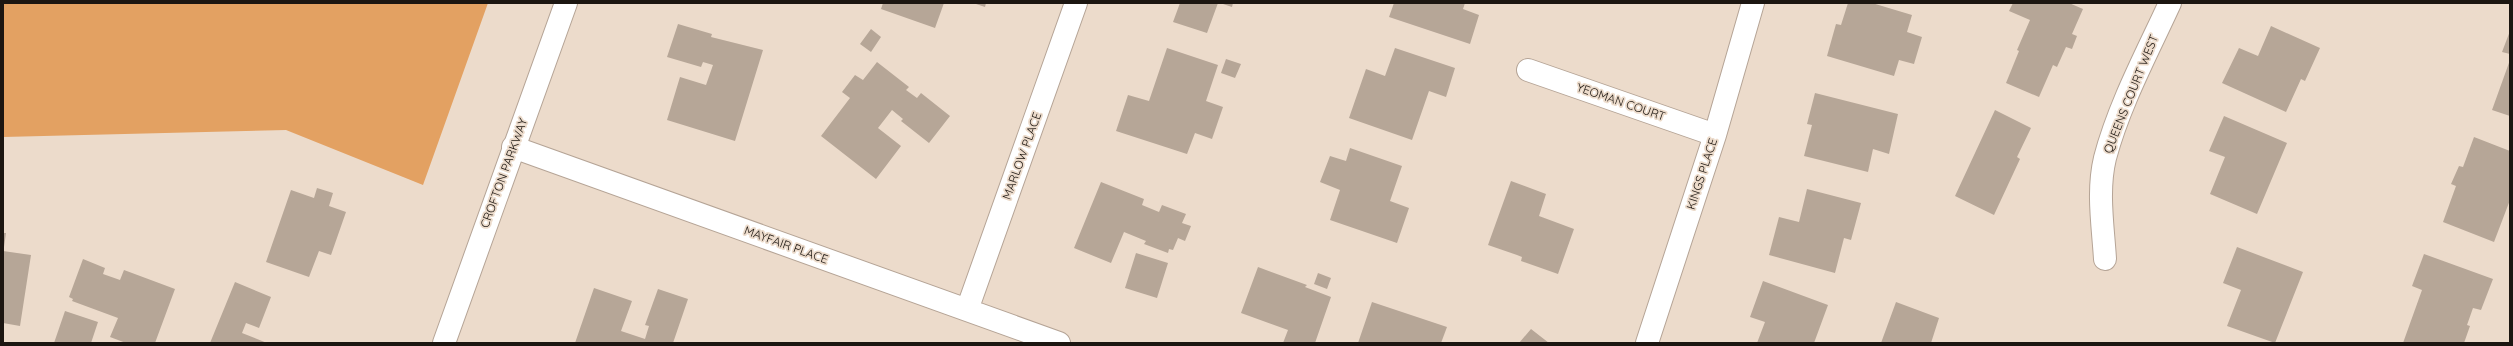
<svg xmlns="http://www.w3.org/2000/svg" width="2513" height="346" font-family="Quicksand,sans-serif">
<rect width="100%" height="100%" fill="#ecdbcb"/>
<!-- green -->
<path fill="#e3a162" d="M3,3H488L423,185L286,130L3,137Z"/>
<!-- building -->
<path fill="#b6a697" d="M883,3H944L935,28L881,9Z
M973,3H986L985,7Z
M1180,3H1218L1207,33L1173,22Z
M1220,3H1233L1232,7Z
M1394,3H1465L1463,9L1479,15L1470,44L1389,17Z
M1848,3H1872L1912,15L1907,32L1922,37L1914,64L1899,60L1894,76L1827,56L1836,24L1841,25Z
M2013,3H2069L2083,9L2072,34L2077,36L2072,49L2066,47L2057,67L2053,65L2039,97L2006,83L2019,51L2017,50L2030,20L2009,11Z
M678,24L712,34L711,37L763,50L735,141L667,120L680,77L706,85L713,65L703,62L701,67L667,57Z
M2271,26L2320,48L2305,81L2301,79L2286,112L2222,83L2239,48L2258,56Z
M871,29L881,37L871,52L860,44Z
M2510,31V54L2502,52Z
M1167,48L1218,65L1206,101L1223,107L1212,139L1195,133L1187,154L1116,131L1128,95L1149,101Z
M1395,48L1455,68L1446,97L1429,91L1412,140L1349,118L1366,69L1385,76Z
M1226,59L1241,64L1235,78L1221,73Z
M2510,60V116L2492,110Z
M877,62L909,87L906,90L917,98L921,93L950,116L929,143L901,121L903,119L892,110L878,128L901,146L876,179L821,136L850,98L842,92L855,75L863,80Z
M1815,93L1898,114L1889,154L1873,149L1868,172L1804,156L1812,125L1807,124Z
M1995,110L2031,128L2017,157L2020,159L1994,215L1955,196Z
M2224,116L2287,143L2257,214L2210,194L2225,157L2209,151Z
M2474,137L2510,151V200L2494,242L2443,222L2456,186L2451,184L2459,166L2463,167Z
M1350,148L1402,166L1390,201L1409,208L1397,243L1330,220L1340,190L1320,182L1330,156L1346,161Z
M1511,181L1546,194L1539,216L1574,229L1558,274L1521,261L1522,257L1517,255L1488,245Z
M1101,182L1144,199L1142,205L1159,212L1162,205L1186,214L1182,223L1191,226L1185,241L1178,238L1173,250L1169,249L1168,253L1144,244L1146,241L1124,232L1111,263L1074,248Z
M317,188L333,193L329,206L346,212L331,255L319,251L309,277L266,262L291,190L314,198Z
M1807,189L1861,203L1851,240L1844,238L1835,273L1769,255L1779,217L1799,222Z
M3,233H6L4,247H3Z
M2237,247L2303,272L2275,343L2227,326L2241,290L2223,283Z
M3,251L31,255L20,326L3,323Z
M1136,253L1168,263L1157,298L1125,288Z
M2424,254L2493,279L2481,310L2473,308L2467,325L2470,326L2464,343H2403L2422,290L2412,286Z
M83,259L105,268L103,274L120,280L124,270L175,289L155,343H126L110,337L118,318L72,301L73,299L69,297Z
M1258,267L1307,285L1305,287L1331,297L1315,343H1283L1288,330L1241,313Z
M1318,273L1331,278L1327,289L1314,284Z
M1763,281L1828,305L1814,343H1757L1765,322L1750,317Z
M235,282L271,297L259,328L246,323L242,333L267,343H210Z
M594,288L632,301L621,331L645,339L649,326L645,325L658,289L688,299L673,343H575Z
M1372,302L1447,327L1441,343H1358Z
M1896,302L1939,318L1931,343H1881Z
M65,311L98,322L91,343H54Z
M1531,329L1549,343H1519Z"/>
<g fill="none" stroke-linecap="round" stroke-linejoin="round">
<!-- street casing -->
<g stroke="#b5a496" stroke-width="24">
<path id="street" d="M1528,70L1715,135
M513,147L1059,343
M2105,259C2103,226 2097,191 2105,158C2119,105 2147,53 2170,3
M967,310L1076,3
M1647,343L1715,135L1753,3"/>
</g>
<!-- secondary casing -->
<g stroke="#b5a496" stroke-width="24">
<path id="secondary" d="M444,343L566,3"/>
</g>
<!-- street -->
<use href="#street" stroke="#fff" stroke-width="22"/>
<!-- secondary -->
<use href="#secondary" stroke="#fff" stroke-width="22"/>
</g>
<g text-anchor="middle" stroke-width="3.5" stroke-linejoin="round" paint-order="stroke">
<!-- street labels -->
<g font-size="12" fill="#1c1611" stroke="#ecdbcb">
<text transform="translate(2131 94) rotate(-68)" y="4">QUEENS COURT WEST</text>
<text transform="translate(1621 102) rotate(19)" y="4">YEOMAN COURT</text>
<text transform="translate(1022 156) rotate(-70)" y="4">MARLOW PLACE</text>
<text transform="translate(504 173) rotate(-70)" y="4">CROFTON PARKWAY</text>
<text transform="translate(1702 174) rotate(-72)" y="4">KINGS PLACE</text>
<text transform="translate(786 245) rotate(20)" y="4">MAYFAIR PLACE</text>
</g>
</g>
<!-- border -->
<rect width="2513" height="346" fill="none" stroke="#1c1611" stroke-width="8"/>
</svg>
